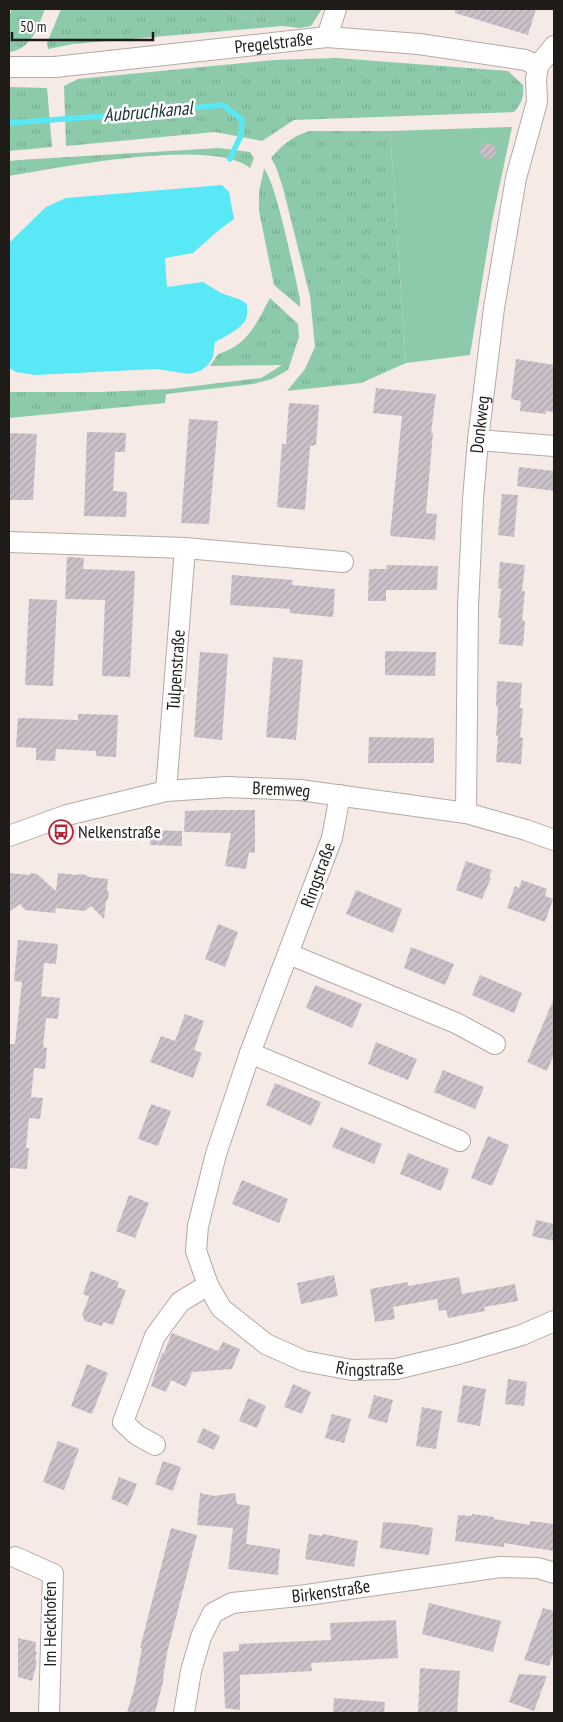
<svg xmlns="http://www.w3.org/2000/svg" width="563" height="1722" font-family="'PT Sans Narrow',sans-serif">
<defs>
<pattern id="grass-tufts" width="24" height="20" patternUnits="userSpaceOnUse" patternTransform="scale(1.25)"><rect width="24" height="20" fill="#8ccaaa"/><path d="M3 7l-1-3M5 7V3M7 7l1-3M15 17l-1-3M17 17v-4M19 17l1-3" fill="none" stroke="#78ad92"/></pattern>
<pattern id="building-hatch" width="6" height="6" patternUnits="userSpaceOnUse" patternTransform="scale(1.25)"><rect width="6" height="6" fill="#cac1c9"/><path d="M-1 1l2-2M0 6l6-6M5 7l2-2" fill="none" stroke="#ada5ac"/></pattern>
</defs>
<rect width="100%" height="100%" fill="#f6eae6"/>
<!-- grass -->
<path fill="url(#grass-tufts)" d="M12,9H45C38,27 31,50 9,52V17Z
M61,9H221L253,22L259,9H322L311,26L300,28L282,26L73,44L48,49L47,43Z
M336,58L508,71L523,85C524,97 522,103 514,112L294,120L262,141L215,132L66,146L64,86L78,79L275,60Z
M9,87L47,88L52,147L9,151Z
M310,131H390L406,363L361,383L287,391L305,369L315,347L310,296L283,188L276,167L271,158C283,144 293,136 310,131Z
M219,148L250,152L254,158L250,168C212,137 58,168 9,176V161L19,160Z
M264,169C276,181 295,277 300,299V307L274,285L259,211V191Z
M270,298L298,324L299,337L288,370L272,379L253,384L166,394L165,403L9,418V392H101L170,389L261,378L282,365L210,366L218,354C247,346 257,323 270,298Z"/>
<!-- green -->
<path fill="#8ccaaa" d="M221,9H259L253,22Z
M512,127L492,221L470,355L406,363L390,131Z"/>
<!-- water -->
<path fill="#58e8f6" d="M222,185L229,192L234,219L219,230L193,253L165,258L167,287L203,282L221,293L241,300L247,304C247,310 248,316 245,321C239,330 224,337 215,342L213,357L208,365L200,371L189,374L156,369L35,375L16,372L9,368V243L46,207L66,198Z"/>
<g fill="none" stroke-linecap="round" stroke-linejoin="round">
<!-- stream -->
<path stroke="#58e8f6" stroke-width="5.5" d="M9,123L118,115L223,105L242,120L241,135L230,159"/>
</g>
<!-- building -->
<path fill="url(#building-hatch)" d="M455,9H536L528,35L455,13Z
M480 151a8 8 0 1 1 16 0a8 8 0 1 1-16 0Z
M516,359L554,365V412L546,411V414L520,411L521,401L511,399Z
M376,388L436,394L431,433H433L426,513L437,514L435,540L390,536L402,416L373,413Z
M289,403L319,405L316,445L310,446L305,510L277,507L282,444H286Z
M189,419L218,421L209,524L181,523Z
M87,432L126,433L125,452H115L113,491L127,492L126,517L84,516Z
M9,433L37,434L33,500H9Z
M519,467L554,471V491L517,486Z
M502,494L518,495L514,537L498,535Z
M67,557L84,558L83,569L135,571L130,677L102,676L105,600L65,599Z
M500,562L525,565L522,591H525L522,620L525,621L523,646L499,644L501,618H498L501,589L498,588Z
M387,565L438,566L437,590H386V601H368L369,569H386Z
M232,575L293,580L292,585L335,589L333,617L290,613V609L230,605Z
M29,599L57,600L53,686L25,685Z
M385,651L436,652L435,676L385,675Z
M200,652L228,654L222,740L194,737Z
M273,657L303,660L296,740L266,737Z
M497,681L522,683L520,708L523,709L520,737L523,738L521,764L496,762L498,736H496L498,707L496,706Z
M78,714L118,715L116,757L96,756V751L56,749L55,761L36,760V748L16,747L18,718L78,720Z
M369,737L434,738V763H368Z
M209,810H255V853L249,852L246,869L225,866L231,833L184,832L185,811Z
M150,830L182,831V846L150,845Z
M466,861L492,870L489,877L491,878L482,899L456,890Z
M9,873L29,875L31,873L37,874L56,891L58,873L77,875L80,874L86,875L89,877L108,879L107,890L109,893L108,899L106,901L104,919L91,906L85,911L56,908L55,913L25,910L20,904L9,912Z
M522,880L547,889L545,896L553,899L545,922L507,908L515,886L519,888Z
M356,890L402,909L393,933L346,914Z
M218,924L238,932L225,967L205,959Z
M18,940L58,944L56,964L44,963L41,996L60,998L58,1019L46,1018L43,1047L47,1048L45,1069L34,1068L31,1097L43,1098L40,1119L29,1118L26,1148H29L27,1169L9,1168V1044H15L22,982L14,981Z
M411,947L454,964L445,985L404,968Z
M480,975L522,993L514,1013L472,995Z
M315,985L362,1004L352,1028L306,1008Z
M554,998V1054L547,1071L527,1062Z
M185,1014L204,1021L194,1050L202,1053L193,1078L150,1062L161,1036L175,1041Z
M376,1042L417,1059L408,1080L368,1064Z
M443,1070L484,1087L475,1109L434,1092Z
M275,1083L321,1102L311,1126L266,1105Z
M151,1104L171,1111L158,1146L138,1139Z
M341,1127L382,1144L374,1164L332,1147Z
M488,1136L509,1145L492,1186L471,1178Z
M408,1153L449,1169L441,1191L400,1174Z
M242,1180L288,1199L279,1223L232,1204Z
M129,1195L149,1203L135,1238L116,1231Z
M536,1220L554,1224V1241L532,1236Z
M91,1271L119,1282L117,1287L126,1290L113,1325L103,1322L102,1326L85,1321L82,1315L89,1297L83,1294Z
M334,1275L338,1296L301,1304L297,1283Z
M459,1277L462,1294L515,1284L518,1301L484,1307L485,1311L448,1318L446,1310L439,1311L437,1299L393,1307L395,1319L375,1322L370,1289L408,1282V1286Z
M172,1333L218,1351L223,1342L240,1349L232,1369L192,1372L186,1387L171,1380L166,1392L151,1386L162,1353H164Z
M87,1364L108,1373L92,1414L71,1406Z
M508,1379L527,1382L524,1406L505,1404Z
M293,1384L311,1392L302,1414L284,1407Z
M463,1385L486,1389L480,1426L457,1422Z
M374,1395L393,1400L387,1423L368,1418Z
M248,1398L266,1406L257,1428L239,1421Z
M422,1407L442,1411L436,1449L416,1446Z
M332,1414L351,1419L344,1443L325,1438Z
M203,1428L220,1436L214,1450L197,1442Z
M58,1441L79,1449L64,1490L43,1482Z
M163,1461L181,1467L173,1491L155,1484Z
M119,1477L137,1484L128,1506L111,1499Z
M200,1493L214,1496L235,1493L237,1504L250,1506L246,1544L280,1549L278,1575L228,1569L233,1528L197,1525Z
M472,1514L494,1517V1519L530,1525V1521L554,1524V1551L504,1543V1547L455,1541L458,1515L472,1516Z
M383,1522L419,1525V1526L433,1528L429,1555L380,1548Z
M171,1528L197,1535L167,1653L163,1678H164L155,1713H127L135,1685L142,1648H140Z
M309,1534L322,1536L323,1534L358,1541L354,1567L305,1559Z
M429,1603L501,1621L493,1652L422,1634Z
M543,1608L554,1611V1651L549,1666L524,1660Z
M396,1620L398,1658L311,1663L312,1671L240,1675V1710L225,1708L223,1652L239,1651V1644L331,1640L330,1623Z
M18,1638L36,1642L35,1651L37,1652L35,1660L37,1662L32,1681L18,1677Z
M420,1668L460,1671L457,1713H418Z
M519,1674L547,1676L534,1711L509,1702Z
M334,1698L385,1702L384,1713H333Z"/>
<g fill="none" stroke-linecap="round" stroke-linejoin="round">
<!-- minor casing -->
<g stroke="#b4a9a5" stroke-width="22">
<g id="minor">
<path d="M327,37L336,9"/>
<path id="s1" d="M9,67H55L327,37L419,44L525,60L538,66"/>
<path d="M478,440L554,446"/>
<path d="M9,542L185,548L166,791"/>
<path d="M185,548L343,562"/>
<path id="s2" d="M340,795L332,838L250,1053L216,1154L198,1226L196,1251L208,1285L221,1308L266,1344L304,1361L352,1370L396,1369L458,1354L522,1335L554,1321"/>
<path id="s3" d="M466,813L468,607L473,499L478,440L494,308L516,178L537,102L536,79L538,66L554,46"/>
<path id="s4" d="M9,836L67,815L166,791L227,787L300,790L466,813L526,830L554,840"/>
<path d="M289,954L456,1023L495,1044"/>
<path d="M250,1053L460,1141"/>
<path d="M155,1445L137,1435L123,1422L155,1336L180,1302L208,1285"/>
<path d="M15,1557L53,1574L49,1713"/>
<path id="s5" d="M184,1713L191,1671L201,1637L213,1613L232,1603L307,1595L500,1567L538,1568L554,1573"/>
</g>
</g>
<!-- minor -->
<use href="#minor" stroke="#fff" stroke-width="20"/>
</g>
<!-- icons -->
<defs>
<g id="bus-ring" transform="scale(1.25)"><circle r="9.5" fill="#fff" stroke="#b62534" stroke-width="1.5"/><path d="M-5-6H5V4H4V6H2V4H-2V6H-4V4H-5ZM-3.5-4V0h7V-4ZM-3.5 1.2v1.5H-2V1.2ZM2 1.2v1.5H3.5V1.2Z" fill="#b62534"/></g>
</defs>
<g fill-rule="evenodd">
<use href="#bus-ring" x="61" y="832"/>
</g>
<g text-anchor="middle" stroke-width="5" stroke-linejoin="round" paint-order="stroke">
<!-- street labels -->
<g font-size="18" fill="#1f1b19" stroke="#fff">
<text dy="6" stroke="none"><textPath href="#s1" startOffset="266">Pregelstraße</textPath></text>
<text dy="6" stroke="none"><textPath href="#s3" startOffset="389">Donkweg</textPath></text>
<text transform="translate(176 670) rotate(-86)" y="6">Tulpenstraße</text>
<text dy="6" stroke="none"><textPath href="#s4" startOffset="279">Bremweg</textPath></text>
<text transform="translate(318 875) rotate(-70)" y="6">Ringstraße</text>
<text dy="6" stroke="none"><textPath href="#s2" startOffset="708">Ringstraße</textPath></text>
<text dy="6" stroke="none"><textPath href="#s5" startOffset="226">Birkenstraße</textPath></text>
<text transform="translate(50 1624) rotate(-90)" y="6">Im Heckhofen</text>
</g>
<!-- poi labels -->
<g font-size="18" fill="#1f1b19" stroke="#fff" text-anchor="start">
<text x="78" y="838">Nelkenstraße</text>
</g>
<!-- water labels -->
<g font-size="19" font-style="italic" fill="#1a3335" stroke="#fff">
<text transform="translate(148 111) rotate(-5)" y="7">Aubruchkanal</text>
</g>
</g>
<!-- border -->
<rect width="563" height="1722" fill="none" stroke="#1f1b19" stroke-width="20"/>
<!-- scale -->
<path d="M12 32v8h141v-8" fill="none" stroke="#1f1b19" stroke-width="2.5"/>
<text x="20" y="32" font-size="15" fill="#1f1b19" stroke="#ffffff" stroke-width="4" paint-order="stroke">50 m</text>
</svg>
